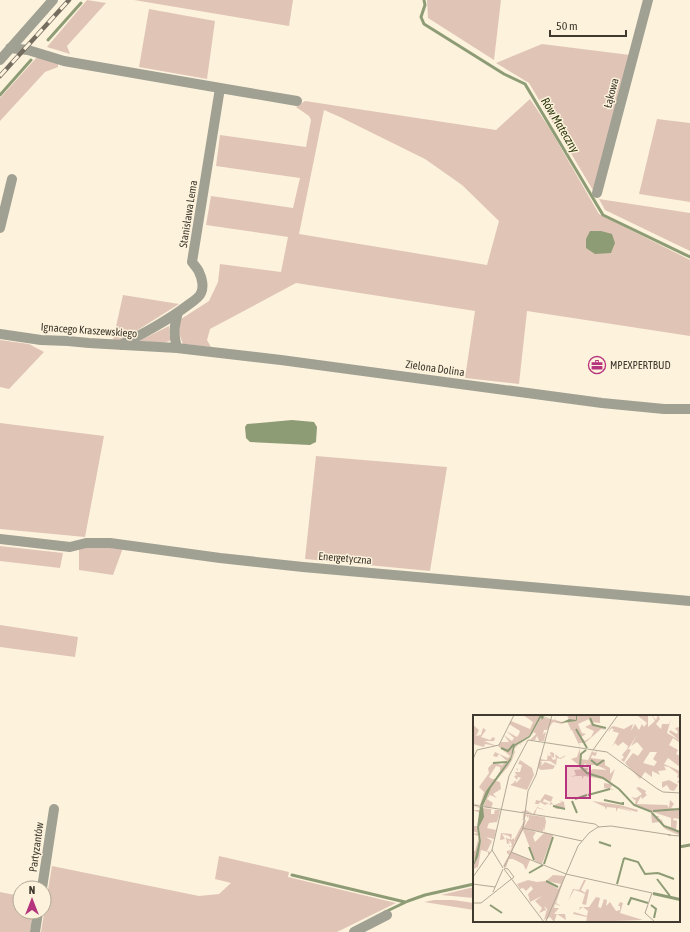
<svg xmlns="http://www.w3.org/2000/svg" width="690" height="932" font-family="'Asap Condensed',sans-serif">
<rect width="100%" height="100%" fill="#fdf2dc"/>
<!-- green -->
<path fill="#e0c5b7" fill-rule="evenodd" d="M87,0L106,3L67,46L70,54L47,47Z
M134,0H293L289,26Z
M427,0H501L494,60L428,18Z
M149,9L215,21L207,79L139,67Z
M542,44L630,55L594,192L529,83L496,63Z
M38,56L58,61V67L45,72L0,121V98Z
M530,99L550,129L599,214L690,260V336L527,311L519,384L465,378L475,311L296,283L210,329L207,340L211,347L183,344L178,331L181,319L209,301L218,282L220,264L281,272L288,237L206,225L211,196L293,208L300,178L216,166L220,135L306,147L311,120L309,116L296,107L305,101L496,130ZM324,110L340,117L425,159L462,185L499,221L487,265L299,234Z
M657,119L690,123V202L639,194Z
M599,199L690,213V251L605,210Z
M123,295L179,304L122,340H113Z
M169,326V335L171,340C164,345 147,341 138,341L151,335Z
M0,340L29,344L44,352L9,389L0,387Z
M0,423L104,436L85,537L0,529Z
M316,456L447,467L430,571L305,559Z
M0,546L63,553L60,568L0,561Z
M84,546L123,548L113,575L79,570V549Z
M0,625L78,637L75,657L0,647Z
M219,856L289,872L288,877L396,903L337,932H41L52,866L199,896L219,894L231,883L215,879Z
M474,887V898L441,895Z
M0,892L20,896V912H33L30,932H0Z
M434,900H453L474,903V910L424,902Z"/>
<!-- water -->
<path fill="#8e9c76" d="M590,231H601L612,234L615,243L611,253L595,254L586,248V239Z
M292,420L314,422L317,427L316,442L310,445L250,442L246,438L245,427L247,424Z"/>
<g fill="none" stroke-linecap="round" stroke-linejoin="round">
<!-- stream -->
<path stroke="#8e9c76" stroke-width="3" d="M424,0L425,5L421,17L424,24L504,74L525,84L603,215L690,257
M48,40L81,3
M0,95L31,60
M679,847L690,845
M292,875L405,902
M385,912L408,901L425,895L474,884"/>
<!-- minor -->
<path stroke="#a0a093" stroke-width="10" d="M10,48L28,50L64,61L220,88L297,101
M0,60L53,0
M597,193L648,0
M0,228L12,179
M0,334L41,340L68,341L89,343L177,348L281,360L602,403L664,409H690
M121,345C144,333 167,321 188,305C192,302 199,298 201,293C204,287 202,278 199,272C198,269 194,265 192,262L220,88
M177,348C173,332 174,328 178,312
M0,539L70,547L86,543H110L220,558L303,567L690,601
M42,888L54,809
M35,932L38,912
M354,932L387,915"/>
<!-- rail casing -->
<g stroke="#756e60" stroke-width="4.5">
<path id="rail" d="M0,76L69,0"/>
</g>
<!-- rail -->
<use href="#rail" stroke="#fdf2dc" stroke-width="3" stroke-dasharray="9" stroke-linecap="butt"/>
</g>
<!-- icons -->
<defs>
<g id="office-ring" transform="scale(0.9)"><circle r="9.5" fill="#fdf2dc" stroke="#b6347e" stroke-width="1.5"/><path d="M-6-3h4V-5.5h4V-3h4V5H-6ZM-1-4.5V-3h2v-1.5ZM-6 0V1H6V0Z" fill="#b6347e"/></g>
</defs>
<g fill-rule="evenodd">
<use href="#office-ring" x="597" y="365"/>
</g>
<g text-anchor="middle" stroke-width="3" stroke-linejoin="round" paint-order="stroke">
<!-- street labels -->
<g font-size="11" fill="#3f392e" stroke="#fdf2dc">
<text transform="translate(611 93) rotate(-75)" y="4">Łąkowa</text>
<text transform="translate(188 214) rotate(-81)" y="4">Stanisława Lema</text>
<text transform="translate(89 330) rotate(4)" y="4">Ignacego Kraszewskiego</text>
<text transform="translate(435 368) rotate(8)" y="4">Zielona Dolina</text>
<text transform="translate(345 558) rotate(5)" y="4">Energetyczna</text>
<text transform="translate(36 847) rotate(-82)" y="4">Partyzantów</text>
</g>
<!-- poi labels -->
<g font-size="11" fill="#3f392e" stroke="#fdf2dc" text-anchor="start">
<text x="610" y="369">MPEXPERTBUD</text>
</g>
<!-- water labels -->
<g font-size="12" font-style="italic" fill="#2d3a0d" stroke="#fdf2dc">
<text transform="translate(560 125) rotate(59)" y="4">Rów Mateczny</text>
</g>
</g>
<!-- overview -->
<g transform="translate(473 715)">
<rect width="207" height="207" fill="#fdf2dc"/>
<path d="M50,0H67L56,21L40,30L38,42L14,76L8,90H0V87V89L7,90L11,77L6,72L16,58L15,53L20,48L29,50L34,46L26,39L24,42L20,41L22,37L35,43L37,41L25,31L28,27H36L31,20L39,26L41,23L33,16L44,22L46,19L47,16L36,9L38,6L57,14L60,7ZM23,51L27,52V56L22,64H19L16,62ZM94,0H127V8L118,7L133,15L128,14L112,28H106L107,32L99,15L95,16L98,15L94,6L89,9L80,7L74,15H71L70,19L73,17L71,26H66L64,21L62,25H57L63,19L61,17L57,22L47,29L50,31L46,29L41,34L42,37L39,45L35,52L26,62L38,45L42,31L57,22L68,2L81,5L83,2L82,5L89,7L96,5ZM116,4L118,9L112,12L121,16L118,22L112,26L108,22L113,19L109,18L105,9ZM175,0V12L182,6L179,0L183,5L185,0L187,4L183,9L188,14L189,9H196L198,4L194,18L206,25L196,17L197,15L204,19L205,17L202,13L206,12L207,8V28L200,23L196,30L205,35L203,39L207,41V52L195,43L191,49L207,56V69L204,67L207,64L204,62L205,59L196,52L191,51L193,55L185,56L187,60L179,56V62L172,57L167,64L152,48L160,38L165,41L170,34L164,27L158,31L164,20L155,34L158,35L151,47L148,45L151,42L149,40L154,34L153,39L155,31L150,27L145,31L142,28L139,32L146,18L139,16L141,15L139,13L135,17L137,13L140,11L151,14L160,9L158,16L162,9L166,15L169,9L171,12L174,8L165,1ZM177,37H184L180,44L184,47L181,51L170,48ZM0,10L6,15L3,21L8,20L10,13L13,15L8,22L17,25L20,22L22,23L21,26H11L24,31L12,29L11,32L0,29ZM107,33V44L115,45L119,36L122,38L124,35L123,41L119,40L118,43L132,45V50L137,53V59L142,54L137,68L140,70L137,73L141,75L131,73V68L137,69L130,64L111,61L109,64V61H103L97,62L103,60L101,55L111,54L98,44L104,42ZM112,48L113,50H123L134,55L120,54L114,58L115,53H110ZM75,37V41L79,40L77,39V37L81,38V43L78,41L80,45L83,44L82,39L87,43L93,40L90,43V42L88,44L84,43L83,50L77,46H66L69,47L68,51L72,47L82,51L80,54L68,55L65,53L66,45L67,41L66,44L74,45ZM47,45L59,53L61,60L54,75L37,70L42,67L40,66H43V68L48,63L45,62L44,65L41,61L44,60L42,58L43,53L45,54V56L43,53L42,57H47L49,50L45,49ZM196,65L205,70L201,76L197,75L194,70L189,73V67ZM23,66L27,67L28,74L20,79L24,83L17,80L14,84L20,88L18,93L10,92L18,73ZM166,72L173,76L172,78L174,80L169,84L168,81L164,89L194,90L196,93L197,85L201,89L198,93L205,94L207,89V104L201,103L200,105L204,106L203,115L207,116L206,120L192,114L186,107L179,108L178,97L161,90L163,86L158,82L163,83L169,79L163,73ZM180,97L198,103V112L191,111L189,105L185,103L186,101H181ZM72,79L80,82L78,87L81,90L89,87L86,85L91,87L92,94H83L80,89L76,90L78,87L71,84L70,87L76,88L72,90L67,87L64,92L72,95L64,93L62,99L48,97L53,95L60,99L66,89H62L63,85L67,86ZM119,86L147,90L165,95L164,97L146,92L160,97L145,93L143,97V93L134,92L133,95L132,92ZM0,91L8,92V98L4,112L6,124L3,141L0,148V136H2L5,125V121L0,119L5,118L0,116V111H4L7,98L0,95H7V93ZM10,93L18,94V99H21L22,95H27L26,101L24,107L16,108L14,113L23,115L21,124L13,122L19,126L14,136L17,137L15,140V137L8,135L5,152L0,154L8,126L6,112ZM50,99L72,102L73,107L71,117L82,120L71,118V112L70,117L51,114L63,117L60,122L62,127L71,118L80,120L69,149L62,146L50,115L41,132L42,123L51,106L52,105H53L51,112L56,104L55,99V103L53,100L51,105L48,104H50ZM28,118L39,119L38,125L41,123L42,127L39,137L57,145L53,155L50,149L40,144H36L33,152L35,153L30,151L36,140L34,138V136L37,135L36,139L39,132H36V130L37,132L39,131L38,127L35,125L37,128L34,129L33,122L35,124H38L36,121L29,119L32,124L27,125ZM80,160L92,161L83,188L88,191L82,189L81,193H86L81,199H92L93,205L84,199L81,207L77,202L71,205L74,194L71,191L73,195L66,198L69,193L62,186L69,181L57,187L55,179L60,174L58,171L53,176L50,173L47,174L44,169L55,165L64,167L72,166L85,174L88,169L73,166ZM111,165H113L108,175L112,178L114,174L116,175L113,190L109,189L112,179L105,176L101,175L95,186L100,174L106,175ZM123,182L127,183L125,192L128,193L131,184L134,185L133,191L137,187L143,196L147,195V191H145L147,187L150,188L147,198L170,205L113,207L114,202L100,199L101,197L114,201L115,196L110,192L106,195L107,192H116Z" fill="#e0c5b7" fill-rule="evenodd"/>
<path d="M67,0L88,8L96,4L103,5V1L104,0V5L103,6L89,8L71,2L69,5L68,2L57,22L42,31L38,45L18,73L10,91L11,102L6,112L8,126L5,142L0,152L6,125L4,113L7,91L13,76L38,42L40,30L56,21Z" fill="#8e9c76"/>
<path fill="none" stroke="#8e9c76" stroke-width="2" d="M117,3L120,10L133,13M103,14L114,33M28,33L35,36L41,29M113,35L108,39L107,51L114,58L130,63L146,74L161,90L179,97M118,45L124,50L131,45M20,48L34,47M115,80L137,74M102,84L114,80M131,85L150,89V87M99,86L104,98M80,91L92,94M180,96L207,94M179,98L191,111L207,117M126,127L138,131M56,132L61,145M151,143L165,147L172,159L185,158M71,149L80,122M56,158L70,150M185,158L201,164M184,164L197,181M73,166L85,172M144,169L151,143M180,178L207,184M180,179L207,185M17,190L29,198M155,190L158,183L175,188M178,190L183,194L181,203"/>
<path fill="none" stroke="#b1a896" stroke-width="1" d="M120,35L145,0M0,44L4,35L26,30L41,0M0,90L122,109L126,112M49,113L109,126M195,120L207,121M38,137L93,159L179,178L172,198L182,207M31,152L50,113L55,76L63,60L79,0M30,153L19,135L36,61L55,25L134,37L183,73L190,77L207,78M31,154L71,207M0,162L19,135M0,169L22,172M20,177L30,154M0,188H8L41,162L35,154L31,153M73,206L105,131L116,118L125,112L138,111L198,120"/>
<path fill="#b6347e" fill-opacity="0.15" stroke="#b6347e" stroke-width="2" d="M93,51H117V83H93Z"/>
<rect width="207" height="207" fill="none" stroke="#3f392e" stroke-width="2"/>
</g>
<!-- north arrow -->
<g transform="translate(32 900)"><circle r="19" fill="#fdf2dc" stroke="#b1a896"/>
<path d="M0-3L7 15L0 10L-7 15Z" fill="#b6347e"/>
<text y="-6" font-size="11" font-weight="bold" text-anchor="middle" fill="#3f392e">N</text>
</g>
<!-- scale -->
<path d="M550 30v6h76v-6" fill="none" stroke="#3f392e" stroke-width="2"/>
<text x="556" y="30" font-size="12" fill="#3f392e" stroke="#fdf2dc" stroke-width="3" paint-order="stroke">50 m</text>
</svg>
